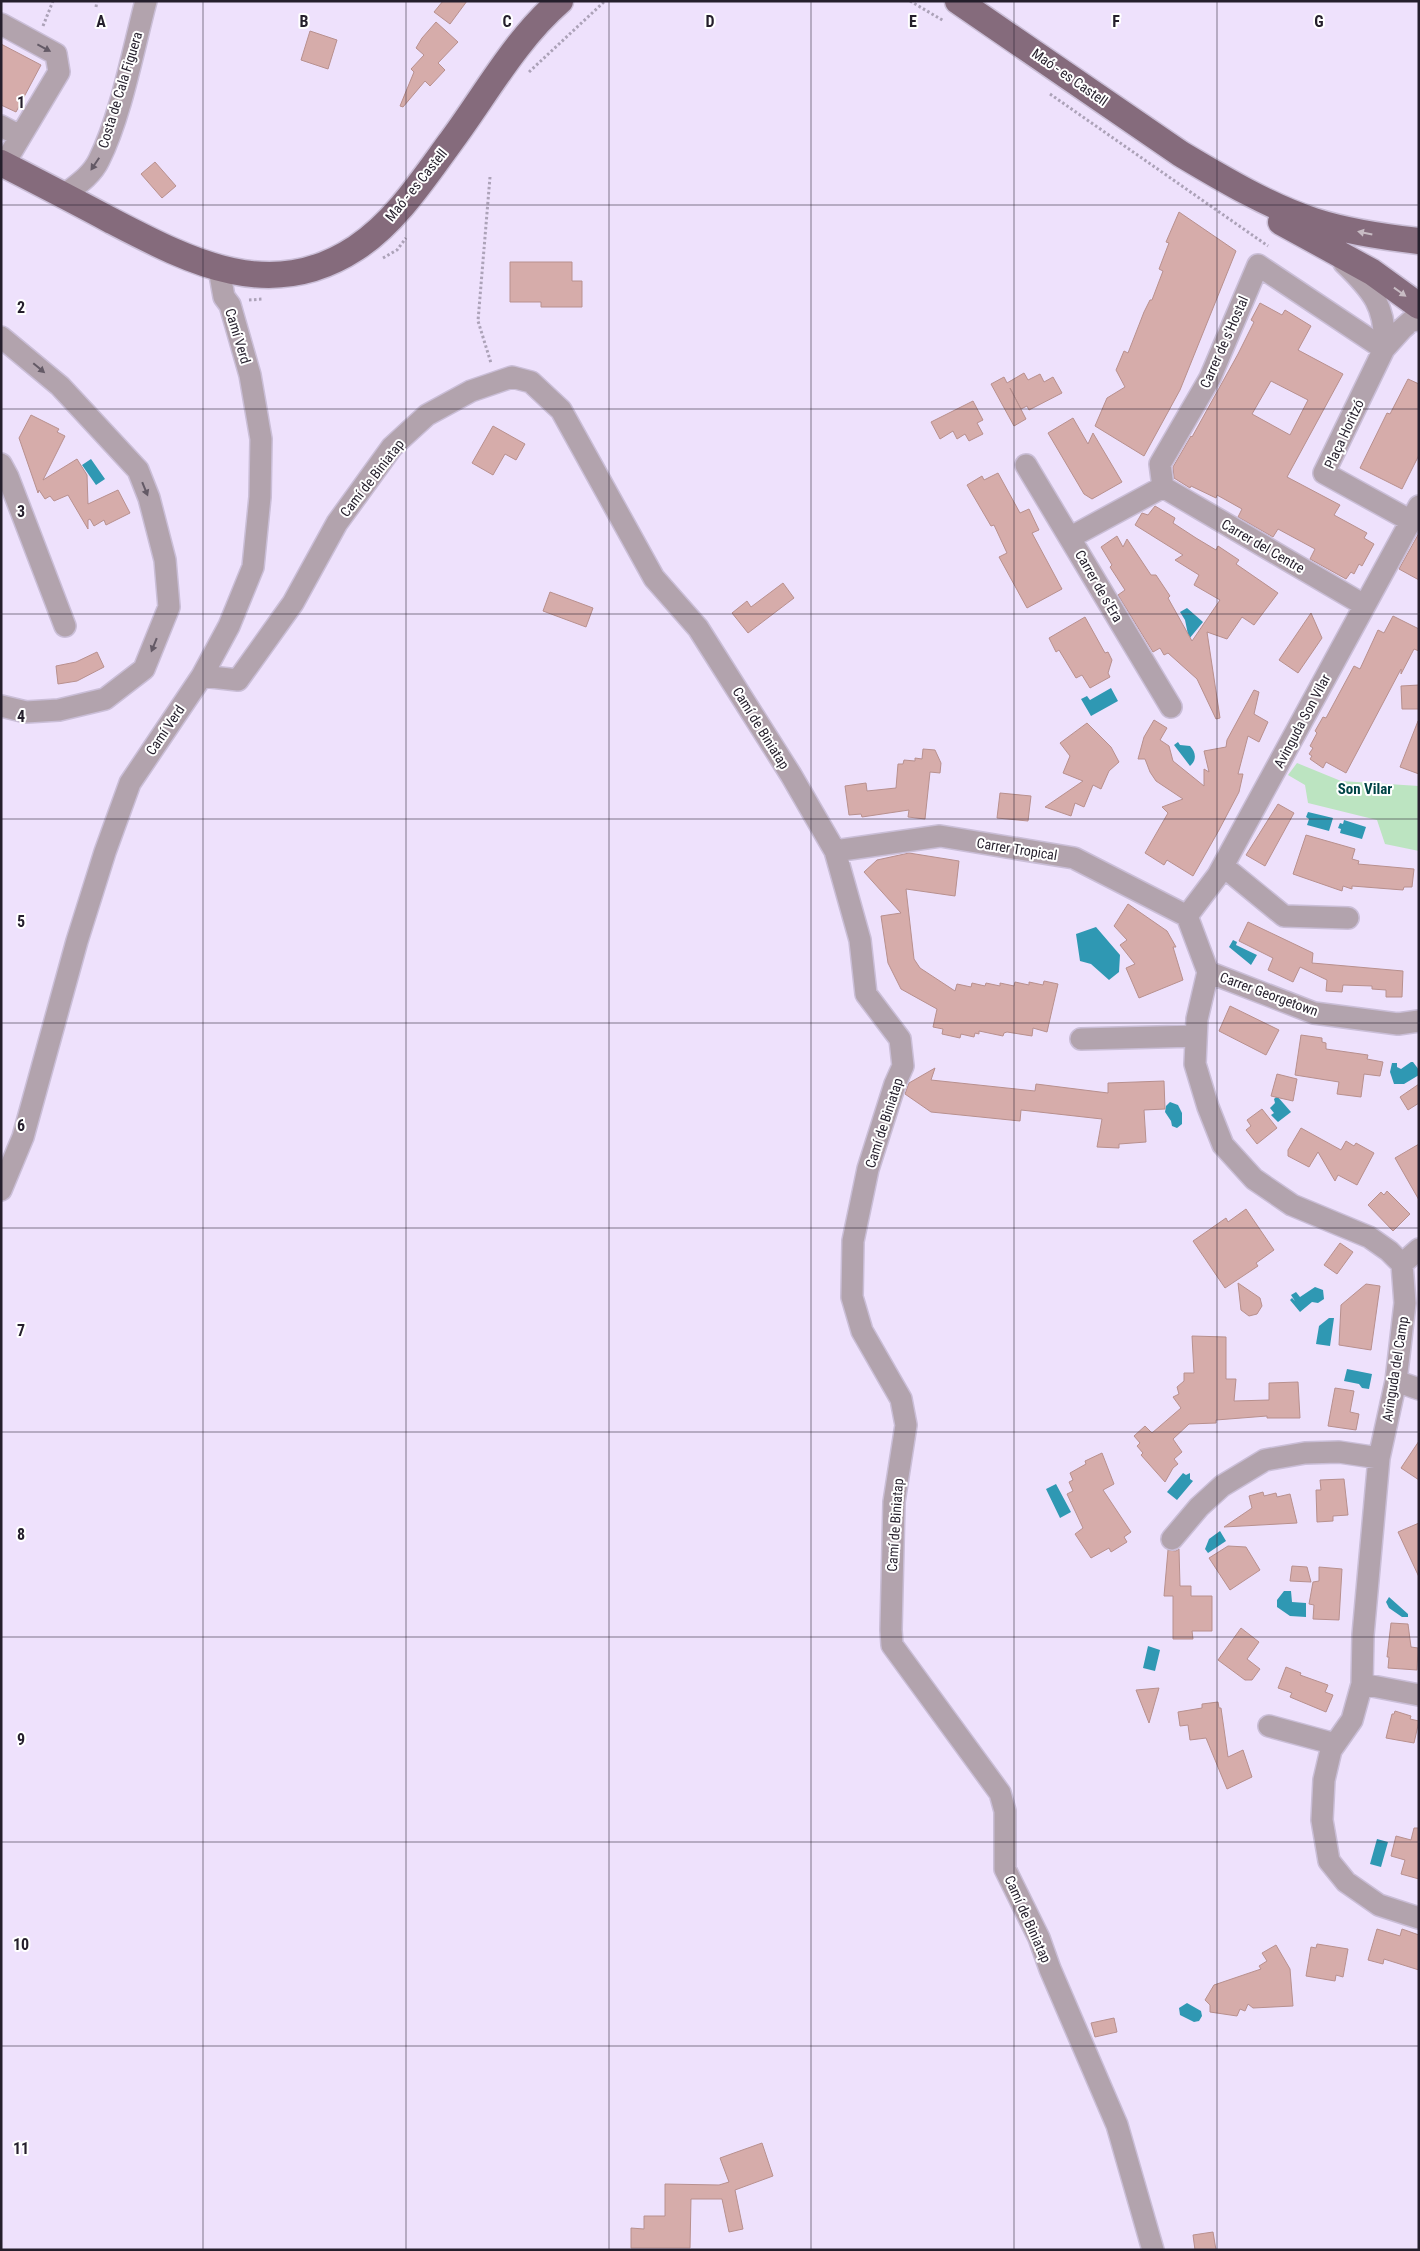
<svg xmlns="http://www.w3.org/2000/svg" width="1420" height="2251" font-family="'Roboto Condensed',sans-serif">
<rect width="100%" height="100%" fill="#eee1fc"/>
<!-- green -->
<path fill="#bce4c1" d="M1297,763L1341,781L1419,786V851L1385,844L1377,820L1308,803L1305,785L1288,775Z"/>
<!-- water -->
<path fill="#2f98b3" d="M91,459L105,479L96,485L82,465Z
M1187,608L1203,622L1189,639L1185,620L1180,612Z
M1111,688L1118,701L1091,716L1081,699L1087,696L1090,700Z
M1178,742L1180,745L1190,746C1196,752 1197,760 1190,766L1174,745Z
M1308,812L1333,818L1329,831L1307,825L1309,819L1306,817Z
M1344,820L1366,827L1362,839L1340,833L1341,829L1338,828L1340,823L1343,824Z
M1096,927L1120,955L1119,972L1109,980L1091,964L1080,961L1076,934Z
M1233,940L1237,942L1236,945L1257,955L1251,965L1229,947Z
M1411,1062H1413L1419,1070V1075L1404,1084H1394L1390,1072L1392,1063H1397V1067L1401,1069Z
M1277,1096L1291,1112L1278,1122L1271,1115L1274,1113L1270,1108L1275,1103L1274,1099Z
M1170,1102L1178,1105L1182,1113V1124L1177,1128L1172,1126L1171,1121L1165,1112L1166,1106Z
M1315,1287L1323,1290L1324,1299L1318,1303L1312,1302L1300,1312L1290,1300L1292,1298L1295,1301L1291,1295L1296,1292L1300,1297Z
M1329,1318H1334L1330,1346L1316,1344L1319,1326Z
M1347,1369L1372,1374L1369,1389L1362,1388L1359,1384L1344,1381Z
M1183,1473L1186,1475L1190,1473V1479L1193,1481L1177,1500L1167,1492Z
M1056,1484L1071,1512L1060,1518L1046,1489Z
M1220,1531L1226,1541L1208,1553L1205,1549L1209,1539Z
M1284,1591H1291L1292,1602L1306,1603V1617L1290,1616L1277,1607V1600Z
M1389,1597L1408,1614V1617H1402L1389,1608L1386,1602Z
M1148,1646L1160,1650L1155,1671L1143,1668Z
M1377,1839L1388,1842L1381,1867L1370,1864Z
M1187,2003L1201,2011L1202,2016L1199,2021L1194,2022L1180,2015L1179,2008Z"/>
<!-- building -->
<path fill="#d6acaa" stroke="#b8908e" fill-rule="evenodd" d="M443,1H467L450,24L434,12Z
M436,22L458,42L438,63L445,70L430,86L425,81L403,107L400,106L414,72L411,69L424,55L416,48L422,38Z
M310,31L337,40L328,69L301,60Z
M1,44L41,65L16,112L1,105Z
M155,162L176,186L162,198L141,174Z
M1179,212L1236,251L1180,390L1144,456L1095,426L1107,398L1125,387L1116,370L1124,351L1128,353L1144,312L1150,300H1152L1163,271L1159,269L1169,243L1166,242Z
M510,262H572V281H582V307H541V302H510Z
M1260,303L1282,315L1285,310L1311,326L1298,350L1343,374L1287,477L1340,505L1334,515L1367,533L1364,538L1374,544L1362,566L1359,564L1354,574L1351,572L1346,579L1310,559L1315,549L1278,529L1273,537L1238,517L1242,509L1217,495L1216,498L1191,486L1190,488L1174,478L1173,467L1191,436L1192,437L1238,354L1254,322L1251,320ZM1271,381L1308,400L1290,435L1252,414Z
M1024,373L1028,380L1040,374L1044,382L1053,377L1062,393L1029,410L1027,406L1021,409L1010,388L1026,419L1014,426L991,384L1004,377L1007,383Z
M1408,379L1419,384V455L1402,489L1360,468L1387,413L1390,414Z
M973,401L983,420L977,423L983,434L969,441L965,434L957,439L953,431L940,439L931,422Z
M31,415L59,429L57,432L65,436L43,480L77,459L87,475L88,504L118,490L130,513L106,525L104,520L94,526L90,519L88,520V529L68,495L54,501L50,496L45,499L39,490L38,493L19,438Z
M1073,418L1088,444L1093,433L1122,482L1092,499L1084,494L1048,433Z
M493,426L525,444L516,460L505,454L493,475L472,463Z
M998,473L1020,513L1029,509L1039,530L1032,533L1062,589L1027,608L999,557L1007,553L994,525L991,526L967,485L982,476L984,480Z
M1155,506L1175,518L1173,523L1196,538L1216,550L1218,546L1239,560L1236,564L1278,593L1254,625L1242,617L1227,639L1207,632L1220,718L1216,719L1197,679L1168,653L1164,655L1160,648L1153,652L1118,595L1125,590L1110,567L1112,565L1101,547L1117,536L1123,547L1127,539L1151,575H1156L1170,596L1168,598L1192,641L1220,600L1194,585L1199,575L1175,560L1183,555L1135,525L1142,513L1148,515Z
M1419,533V580L1399,569Z
M783,583L794,598L748,633L732,613L747,601L751,607Z
M550,592L593,608L586,627L543,611Z
M1311,613L1322,638L1298,673L1279,660Z
M1393,616L1419,629V651L1414,649L1401,674V669L1346,773L1326,762L1323,768L1310,759L1312,756L1309,754L1313,748L1310,746L1317,733L1315,731L1323,717L1326,718L1354,666L1360,669L1378,630L1384,633Z
M1085,617L1105,653L1108,652L1112,660L1108,673L1110,677L1090,688L1082,675L1076,678L1059,650L1056,652L1049,638Z
M97,652L104,667L77,681L58,684L56,666L76,662Z
M1419,685V709H1402L1401,686Z
M1254,690L1259,692L1254,714L1268,722L1259,742L1248,736L1238,774H1243L1239,792L1219,830L1193,876L1167,860L1164,865L1145,853L1168,813L1162,807L1183,799L1156,781L1150,772L1145,759H1138L1144,737L1154,720L1167,728L1160,740L1169,746L1173,761L1204,786V769L1209,772L1204,751L1226,747L1227,740Z
M1418,721H1419V774L1400,767Z
M1087,723L1111,747L1119,762L1109,771L1101,789L1093,785L1084,807L1075,803L1071,816L1045,807L1083,781L1063,773L1070,756L1060,743Z
M923,749L935,750L941,763L940,773L930,772L925,819L908,817L909,810L862,817L861,814L849,815L845,786L866,783L867,791L896,788L898,764H903L904,760L915,761V758L922,759Z
M1000,793L1031,796L1028,821L997,818Z
M1278,804L1294,813L1265,866L1246,855Z
M1306,835L1355,849L1352,859L1359,861L1358,864L1414,869L1412,887H1404L1403,890L1352,886V889L1343,886L1342,891L1293,874Z
M909,853L959,861L955,896L906,889L914,959L920,968L955,991L957,984L971,987L972,983L985,986L986,983L1000,986V983L1014,986L1015,982L1029,985V982L1043,985L1044,981L1058,984L1047,1032L1033,1028L1032,1036L1007,1032L1004,1033L1003,1036L979,1031V1034L975,1033L974,1037L961,1034L960,1038L942,1034L943,1029L933,1027L937,1009L901,989L888,963L881,916L901,913L864,872L877,860Z
M1128,904L1167,931L1176,947H1173L1183,980L1139,998L1126,968L1135,964L1120,945L1127,940L1114,926Z
M1248,922L1313,953L1312,963L1403,971L1402,997H1386V990L1372,989V986L1343,985L1342,992L1326,991L1327,980L1300,967L1293,982L1268,970L1273,958L1239,941Z
M1230,1006L1279,1030L1266,1055L1219,1031Z
M1301,1035L1322,1038V1042L1326,1043V1049L1368,1055L1367,1059L1383,1062L1380,1076L1364,1074L1361,1097L1337,1094L1339,1082L1295,1075Z
M935,1068L931,1080L1035,1091L1036,1084L1108,1093V1083L1164,1081L1165,1109L1144,1110L1146,1142L1119,1144V1148L1097,1147L1102,1119L1021,1110L1020,1121L931,1112L905,1094L909,1083Z
M1277,1074L1297,1079L1293,1101L1271,1096Z
M1419,1084V1103L1408,1110L1400,1097Z
M1262,1109L1277,1128L1257,1144L1246,1130L1251,1126L1247,1120Z
M1301,1128L1341,1150L1346,1141L1354,1146L1356,1143L1374,1153L1357,1185L1338,1175L1335,1181L1318,1152L1309,1167L1288,1156V1150Z
M1419,1144V1200L1395,1158Z
M1387,1191L1410,1214L1393,1231L1368,1205L1381,1192L1384,1195Z
M1246,1209L1274,1250L1256,1263L1258,1266L1225,1288L1193,1241L1226,1218L1228,1222Z
M1340,1243L1353,1252L1337,1274L1324,1265Z
M1238,1283L1260,1298L1262,1306L1257,1314L1249,1316L1241,1310Z
M1366,1284L1380,1286L1371,1350L1339,1345L1341,1305Z
M1192,1336L1226,1337V1379H1236L1234,1401L1269,1400V1383L1298,1382L1300,1418H1267V1416L1216,1420V1423L1189,1424L1173,1439L1182,1452L1174,1459L1178,1464L1173,1468L1165,1482L1141,1455L1143,1453L1137,1446L1140,1443L1134,1436L1145,1426L1152,1433L1181,1408L1173,1397L1179,1394L1177,1387L1184,1381V1373H1194Z
M1335,1388L1354,1391L1350,1412L1359,1414L1356,1430L1328,1426Z
M1419,1441V1480L1401,1468Z
M1102,1453L1114,1484L1103,1490L1131,1532L1124,1537L1127,1542L1111,1552L1109,1548L1091,1558L1075,1534L1083,1528L1067,1494L1073,1491L1069,1482L1073,1480L1070,1473L1086,1464L1085,1461Z
M1344,1479L1348,1515L1333,1516V1521L1317,1522L1316,1490H1321L1320,1480Z
M1263,1492L1264,1496L1276,1493L1277,1497L1290,1494L1297,1523L1224,1527L1252,1508L1249,1496Z
M1419,1523V1577L1398,1532Z
M1228,1546L1246,1547L1260,1570L1230,1590L1209,1558Z
M1179,1549L1180,1586H1191V1596H1212V1631H1192L1193,1639H1173V1596H1164L1168,1550L1176,1551Z
M1292,1566L1307,1567L1311,1582L1290,1581Z
M1319,1567L1342,1569L1339,1620L1313,1619L1314,1605L1309,1604L1313,1582L1319,1581Z
M1391,1623L1408,1624L1411,1647L1418,1648L1417,1670L1388,1668L1389,1657H1387Z
M1241,1628L1259,1642L1247,1659L1260,1669L1252,1680H1245L1218,1660Z
M1286,1667L1301,1673L1300,1675L1328,1685L1325,1692L1333,1695L1326,1712L1290,1697L1292,1693L1278,1688Z
M1159,1688L1149,1723L1136,1690Z
M1218,1702L1219,1708H1221L1228,1757L1243,1750L1252,1777L1227,1789L1206,1738L1190,1740L1188,1725L1180,1726L1178,1712L1202,1708V1704Z
M1395,1711L1411,1716L1410,1719L1419,1721L1414,1743L1386,1738L1392,1714H1394Z
M1414,1828H1419V1879L1401,1874L1405,1860L1391,1856L1396,1836L1411,1840Z
M1377,1929L1400,1936L1402,1929L1419,1935V1970L1384,1959L1383,1964L1368,1960Z
M1317,1944L1348,1949L1343,1977L1336,1975L1335,1981L1306,1976L1311,1947L1316,1948Z
M1276,1945L1290,1969L1293,2006L1253,2008L1248,2004L1245,2011L1240,2009L1237,2016L1210,2012V2005L1205,2000L1214,1985L1261,1969L1259,1966L1267,1961L1262,1953Z
M1114,2018L1117,2032L1095,2037L1091,2023Z
M762,2143L773,2176L735,2190L743,2229L729,2232L722,2199H691L690,2248H631V2228L644,2229V2216H665V2184L719,2185L729,2182L720,2158Z
M1213,2232L1216,2250H1195L1193,2235Z"/>
<g fill="none" stroke-linecap="round" stroke-linejoin="round">
<!-- minor casing -->
<g stroke="#cabed7" stroke-width="24">
<path id="minor" d="M1,24L56,54L59,72L4,164
M1,126L20,136
M64,195C77,185 92,175 99,160C121,116 133,50 146,1
M1344,263C1372,290 1387,307 1384,349
M1,337L60,386L138,470L149,498L165,560L169,607L144,669L105,699L59,710L26,712L1,706
M1,464L8,477L65,626
M1026,465L1171,707
M1163,487L1364,605
M1411,521L1324,473L1384,349L1402,329L1411,321L1419,320
M1071,537L1163,487L1160,464L1210,378L1258,265L1384,349
M202,676L238,680L293,603L337,523L392,447L427,415L471,391L512,377L531,382L561,410L654,578L698,628L791,775L835,851L860,940L866,994L900,1039L903,1066L895,1084L868,1169L853,1241L852,1297L862,1331L901,1399L906,1425L894,1502L891,1630L892,1645L1000,1793L1005,1811V1869L1039,1938L1050,1969L1117,2125L1153,2250
M835,851L940,836L1074,858L1187,916
M1223,866L1284,916L1348,918
M1187,916L1208,972L1197,1019L1195,1064L1208,1107L1223,1145L1254,1179L1292,1205L1369,1237L1389,1251L1402,1264L1405,1303L1396,1381L1379,1458L1363,1635L1362,1684L1352,1720L1331,1750L1324,1780L1322,1820L1329,1861L1346,1882L1379,1905L1419,1918
M1187,916L1218,875L1419,506
M1208,972L1314,1013L1398,1024L1419,1021
M1081,1039L1196,1036
M1,1190L23,1137L77,941L105,852L130,783L202,676L229,626L253,567L260,497L261,439L250,375L230,305L224,297L219,269
M1402,1264L1419,1249
M1396,1381L1419,1389
M1172,1539L1199,1507L1222,1486L1265,1460L1305,1453L1339,1452L1379,1458
M1362,1684L1419,1695
M1269,1726L1335,1744"/>
</g>
<!-- major casing -->
<g stroke="#cabed7" stroke-width="29">
<path id="major" d="M958,1L1181,154C1223,179 1268,206 1314,221C1348,232 1383,237 1419,241
M1,163C38,182 75,201 112,221C191,262 271,304 356,248C395,222 422,181 449,144C485,96 514,41 560,1
M1281,222L1372,272L1419,306"/>
</g>
<!-- path -->
<path stroke="#aca2b8" stroke-width="3" stroke-dasharray="2.5 2.5" stroke-linecap="butt" d="M910,1L944,21
M96,7L97,1
M43,26L53,1
M529,72L605,1
M1050,94L1268,246
M490,177L478,321L491,363
M383,258L397,250L406,238
M249,300L263,299"/>
<!-- minor -->
<use href="#minor" stroke="#b2a3ad" stroke-width="21"/>
<!-- major -->
<use href="#major" stroke="#856b7c" stroke-width="26"/>
</g>
<!-- one-way arrows -->
<defs><path id="oneway-solid" d="M-6-.8H1V-3.2L6.5 0L1 3.2V.8H-6Z" transform="scale(1.25)"/></defs>
<g fill="#645a66">
<use href="#oneway-solid" transform="translate(44 48) rotate(28)"/>
<use href="#oneway-solid" transform="translate(95 164) rotate(124)"/>
<use href="#oneway-solid" transform="translate(39 368) rotate(40)"/>
<use href="#oneway-solid" transform="translate(145 489) rotate(68)"/>
<use href="#oneway-solid" transform="translate(154 645) rotate(112)"/>
</g>
<g fill="#c8bcc4">
<use href="#oneway-solid" transform="translate(1365 233) rotate(-168)"/>
<use href="#oneway-solid" transform="translate(1400 292) rotate(36)"/>
</g>
<!-- grid -->
<path fill="none" stroke="#251f2c" stroke-width="1" stroke-opacity="0.55" d="M203,1V2250M406,1V2250M609,1V2250M811,1V2250M1014,1V2250M1217,1V2250M1,205H1419M1,409H1419M1,614H1419M1,819H1419M1,1023H1419M1,1228H1419M1,1432H1419M1,1637H1419M1,1842H1419M1,2046H1419"/>
<g text-anchor="middle" stroke-width="4" stroke-linejoin="round" paint-order="stroke">
<!-- street labels -->
<g font-size="14" fill="#251f2c" stroke="#fff">
<text transform="translate(1070 77) rotate(35)" y="5">Maó - es Castell</text>
<text transform="translate(120 90) rotate(-73)" y="5">Costa de Cala Figuera</text>
<text transform="translate(416 185) rotate(-51)" y="5">Maó - es Castell</text>
<text transform="translate(238 336) rotate(73)" y="5">Camí Verd</text>
<text transform="translate(1224 342) rotate(-66)" y="5">Carrer de s'Hostal</text>
<text transform="translate(1344 434) rotate(-65)" y="5">Plaça Horitzó</text>
<text transform="translate(372 478) rotate(-52)" y="5">Camí de Biniatap</text>
<text transform="translate(1263 546) rotate(30)" y="5">Carrer del Centre</text>
<text transform="translate(1099 586) rotate(60)" y="5">Carrer de s'Era</text>
<text transform="translate(1302 721) rotate(-62)" y="5">Avinguda Son Vilar</text>
<text transform="translate(761 728) rotate(58)" y="5">Camí de Biniatap</text>
<text transform="translate(165 730) rotate(-56)" y="5">Camí Verd</text>
<text transform="translate(1017 849) rotate(9)" y="5">Carrer Tropical</text>
<text transform="translate(1269 994) rotate(20)" y="5">Carrer Georgetown</text>
<text transform="translate(884 1123) rotate(-72)" y="5">Camí de Biniatap</text>
<text transform="translate(1395 1369) rotate(-81)" y="5">Avinguda del Camp</text>
<text transform="translate(895 1525) rotate(-86)" y="5">Camí de Biniatap</text>
<text transform="translate(1028 1919) rotate(66)" y="5">Camí de Biniatap</text>
</g>
<!-- neighbourhood labels -->
<g font-size="15" font-weight="bold" fill="#004446" stroke="#fff">
<text x="1365" y="794">Son Vilar</text>
</g>
</g>
<g font-size="16" text-anchor="middle" font-weight="bold" fill="#251f2c" stroke="#fff" stroke-width="4" stroke-linejoin="round" paint-order="stroke">
<text x="101" y="27">A</text>
<text x="304" y="27">B</text>
<text x="507" y="27">C</text>
<text x="710" y="27">D</text>
<text x="913" y="27">E</text>
<text x="1116" y="27">F</text>
<text x="1319" y="27">G</text>
<text x="21" y="108">1</text>
<text x="21" y="313">2</text>
<text x="21" y="517">3</text>
<text x="21" y="722">4</text>
<text x="21" y="927">5</text>
<text x="21" y="1131">6</text>
<text x="21" y="1336">7</text>
<text x="21" y="1540">8</text>
<text x="21" y="1745">9</text>
<text x="21" y="1950">10</text>
<text x="21" y="2154">11</text>
</g>
<!-- border -->
<rect width="1420" height="2251" fill="none" stroke="#251f2c" stroke-width="5"/>
</svg>
